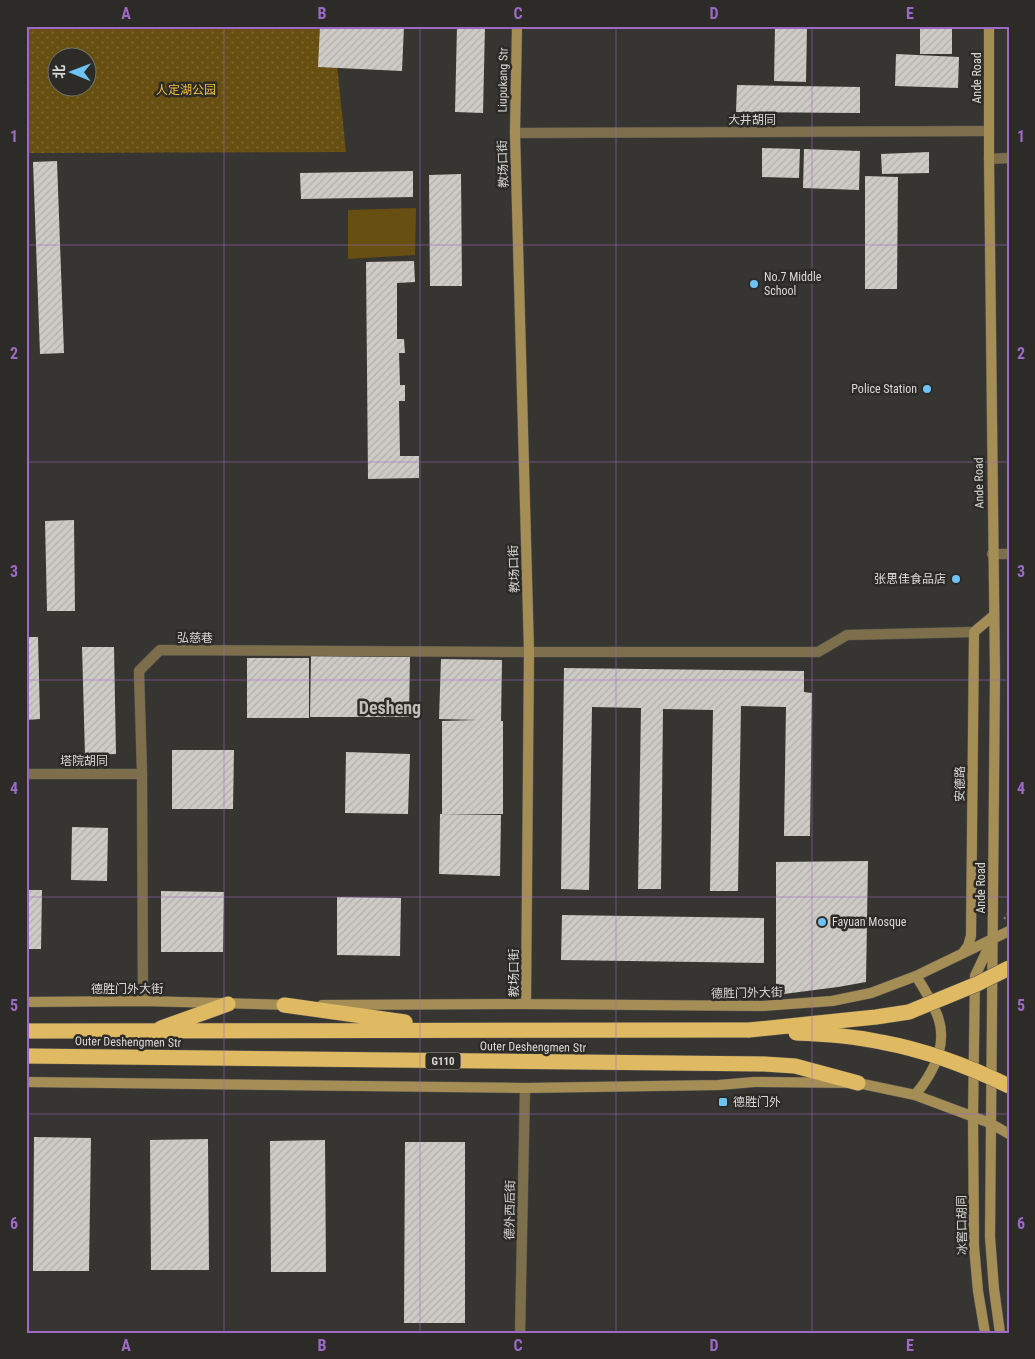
<svg xmlns="http://www.w3.org/2000/svg" width="1035" height="1359" font-family="'Roboto Condensed','Noto Sans SC',sans-serif">
<defs>
<pattern id="park-dots" width="8" height="8" patternUnits="userSpaceOnUse" patternTransform="scale(1.25)"><rect width="8" height="8" fill="#664f10"/><path d="M2 2h.1M6 6h.1" fill="none" stroke="#7b6832" stroke-width="1.8" stroke-linecap="round"/></pattern>
<pattern id="building-hatch" width="6" height="6" patternUnits="userSpaceOnUse" patternTransform="scale(1.25)"><rect width="6" height="6" fill="#cecbc6"/><path d="M-1 1l2-2M0 6l6-6M5 7l2-2" fill="none" stroke="#b2afab"/></pattern>
</defs>
<rect width="100%" height="100%" fill="#373531"/>
<!-- park -->
<path fill="url(#park-dots)" fill-rule="evenodd" d="M26,26H333L346,152L26,153ZM58,58H88V88H58Z"/>
<!-- pitch -->
<path fill="#664f10" d="M416,208L415,255L348,259V210Z"/>
<!-- building -->
<path fill="url(#building-hatch)" d="M320,26H404L402,71L318,67Z
M457,26H485L483,113L455,112Z
M775,26H807L806,82L774,81Z
M920,26H952V54H920Z
M896,54L959,57L958,88L895,86Z
M737,85L860,87V113L736,112Z
M762,148L800,149L799,178L762,177Z
M804,149L860,151L859,190L803,188Z
M929,152V173L882,174L881,154Z
M57,161L64,353L40,354L33,162Z
M413,171V197L301,199L300,173Z
M461,174L462,286H430L429,175Z
M865,176L898,177L897,289H865Z
M414,261L415,282L397,283V339H404L405,353H399L400,385H405V401H399L400,456H419V478L368,479L366,262Z
M74,520L75,611H47L45,521Z
M26,637H38L40,719L26,720Z
M82,647H114L116,754L85,755Z
M311,656L410,657L409,717H310Z
M247,658H309V718H247Z
M441,659L502,660L501,721H503V814H442V721L477,720L439,719Z
M564,668L804,671V692L812,693L810,836H784L786,707L741,706L738,891H710L713,710L663,709L661,889H638L641,708L592,707L589,890L561,889Z
M172,750H234L233,809H172Z
M346,752L410,754L408,814L345,813Z
M440,814L501,815L500,876L439,874Z
M72,827L108,828L107,881L71,880Z
M868,861L866,982L838,987L776,995V862Z
M26,890H42L41,949H26Z
M161,891L224,892L223,952H161Z
M337,897L401,898L400,956L337,955Z
M562,915L764,918V963L561,960Z
M34,1137L91,1138L89,1271H33Z
M208,1139L209,1270H151L150,1140Z
M325,1140L326,1272H271L270,1141Z
M405,1142H465V1323H404Z"/>
<g fill="none" stroke-linecap="round" stroke-linejoin="round">
<!-- street casing -->
<g stroke="#54534f" stroke-width="11">
<path id="street" d="M515,133L989,131
M989,159L1009,158
M992,554H1009
M26,774H142
M143,1001L142,774L139,671L160,650L529,652H818L847,635L974,632
M520,1333L525,1088"/>
</g>
<!-- secondary casing -->
<g stroke="#54534f" stroke-width="11">
<path id="secondary" d="M517,26L515,133L529,652L526,1004
M989,26V159L995,674L990,1237L994,1289L1000,1333
M962,954L968,946L971,936L974,632L993,616
M26,1002L143,1001L290,1005
M322,1005L526,1004L762,1006L832,1001L871,993L916,976L1009,931
M26,1082L525,1088L719,1085L754,1082L858,1083L915,1095L990,1123L1009,1134
M915,1095C935,1071 950,1040 935,1010C930,998 923,987 916,976
M985,1333L978,1291L974,1246L973,1117L975,976L991,942"/>
</g>
<!-- highway casing -->
<g stroke="#54534f" stroke-width="16">
<path id="highway" d="M284,1005L405,1022
M161,1028L228,1004
M26,1031L749,1030
M26,1056L764,1064L795,1066L858,1083"/>
</g>
<!-- path -->
<path stroke="#706e6b" stroke-width="2.5" stroke-dasharray="2.5 2.5" stroke-linecap="butt" d="M1004,919L1009,912"/>
<!-- street -->
<use href="#street" stroke="#7d6e4c" stroke-width="10"/>
<!-- secondary -->
<use href="#secondary" stroke="#a58d56" stroke-width="10"/>
<!-- highway -->
<use href="#highway" stroke="#e0ba62" stroke-width="15"/>
<!-- highway-bridge casing -->
<g stroke="#54534f" stroke-width="16" stroke-linecap="butt">
<path id="highway-bridge" d="M749,1030L876,1017L909,1012L977,984L1009,968
M796,1033C824,1034 853,1036 881,1042C925,1050 968,1066 1009,1086"/>
</g>
<!-- highway-bridge -->
<use href="#highway-bridge" stroke="#e0ba62" stroke-width="15"/>
</g>
<!-- grid -->
<path fill="none" stroke="#9c69c7" stroke-width="1" stroke-opacity="0.55" d="M224,26V1333M420,26V1333M616,26V1333M812,26V1333M26,245H1009M26,462H1009M26,680H1009M26,897H1009M26,1114H1009"/>
<!-- markers -->
<g fill="#6ec2f4" stroke="#2d2b27" stroke-width="2">
<circle cx="754" cy="284" r="5"/>
<circle cx="927" cy="389" r="5"/>
<circle cx="956" cy="579" r="5"/>
<circle cx="822" cy="922" r="5"/>
<rect x="718" y="1097" width="10" height="10" rx="2.5"/>
</g>
<g text-anchor="middle" stroke-width="5" stroke-linejoin="round" paint-order="stroke">
<!-- shield labels -->
<rect fill="#2d2b27" stroke="#a6a5a2" stroke-width="1" x="425.5" y="1052.5" width="35" height="17" rx="4"/>
<g font-size="11" font-weight="bold" fill="#dad9d6">
<text x="443" y="1065">G110</text>
</g>
<!-- street labels -->
<g font-size="12" fill="#dad9d6" stroke="#2d2b27">
<text transform="translate(977 78) rotate(-90)" y="4">Ande Road</text>
<text transform="translate(503 80) rotate(-89)" y="4">Liupukang Str</text>
<text x="752" y="124">大井胡同</text>
<text transform="translate(503 164) rotate(-92)" y="4">教场口街</text>
<text transform="translate(979 483) rotate(-91)" y="4">Ande Road</text>
<text transform="translate(514 569) rotate(-92)" y="4">教场口街</text>
<text x="195" y="642">弘慈巷</text>
<text x="84" y="765">塔院胡同</text>
<text transform="translate(960 784) rotate(-89)" y="4">安德路</text>
<text transform="translate(981 888) rotate(-90)" y="4">Ande Road</text>
<text transform="translate(514 973) rotate(-90)" y="4">教场口街</text>
<text x="127" y="993">德胜门外大街</text>
<text transform="translate(747 993) rotate(-1)" y="4">德胜门外大街</text>
<text transform="translate(128 1042) rotate(1)" y="4">Outer Deshengmen Str</text>
<text transform="translate(533 1047) rotate(1)" y="4">Outer Deshengmen Str</text>
<text transform="translate(510 1210) rotate(-89)" y="4">德外西后街</text>
<text transform="translate(962 1225) rotate(-91)" y="4">冰窖口胡同</text>
</g>
<!-- park labels -->
<g font-size="12" fill="#f0bf44" stroke="#2d2b27">
<text x="186" y="94">人定湖公园</text>
</g>
<!-- poi labels -->
<g font-size="12" fill="#dad9d6" stroke="#2d2b27" text-anchor="start">
<text x="764" y="281">No.7 Middle<tspan x="764" dy="14">School</tspan></text>
<text x="917" y="393" text-anchor="end">Police Station</text>
<text x="946" y="583" text-anchor="end">张思佳食品店</text>
<text x="832" y="926">Fayuan Mosque</text>
<text x="733" y="1106">德胜门外</text>
</g>
<!-- district labels -->
<g font-size="18" font-weight="bold" fill="#c1bfba" stroke="#2d2b27">
<text x="390" y="714">Desheng</text>
</g>
</g>
<!-- border -->
<rect width="1035" height="1359" fill="none" stroke="#2d2b27" stroke-width="55"/>
<!-- north arrow -->
<g transform="translate(72 72) rotate(271)"><circle r="24" fill="#2d2b27" stroke="#72716d"/>
<path d="M0-4L9 19L0 12L-9 19Z" fill="#6ec2f4"/>
<text y="-8" font-size="14" font-weight="bold" text-anchor="middle" fill="#dad9d6">北</text>
</g>
<rect x="28" y="28" width="980" height="1304" fill="none" stroke="#9c69c7" stroke-width="2"/>
<g font-size="16" text-anchor="middle" font-weight="bold" fill="#9c69c7">
<text x="126" y="19">A</text>
<text x="322" y="19">B</text>
<text x="518" y="19">C</text>
<text x="714" y="19">D</text>
<text x="910" y="19">E</text>
<text x="14" y="142">1</text>
<text x="1021" y="142">1</text>
<text x="14" y="359">2</text>
<text x="1021" y="359">2</text>
<text x="14" y="577">3</text>
<text x="1021" y="577">3</text>
<text x="14" y="794">4</text>
<text x="1021" y="794">4</text>
<text x="14" y="1011">5</text>
<text x="1021" y="1011">5</text>
<text x="14" y="1229">6</text>
<text x="1021" y="1229">6</text>
<text x="126" y="1351">A</text>
<text x="322" y="1351">B</text>
<text x="518" y="1351">C</text>
<text x="714" y="1351">D</text>
<text x="910" y="1351">E</text>
</g>
</svg>
